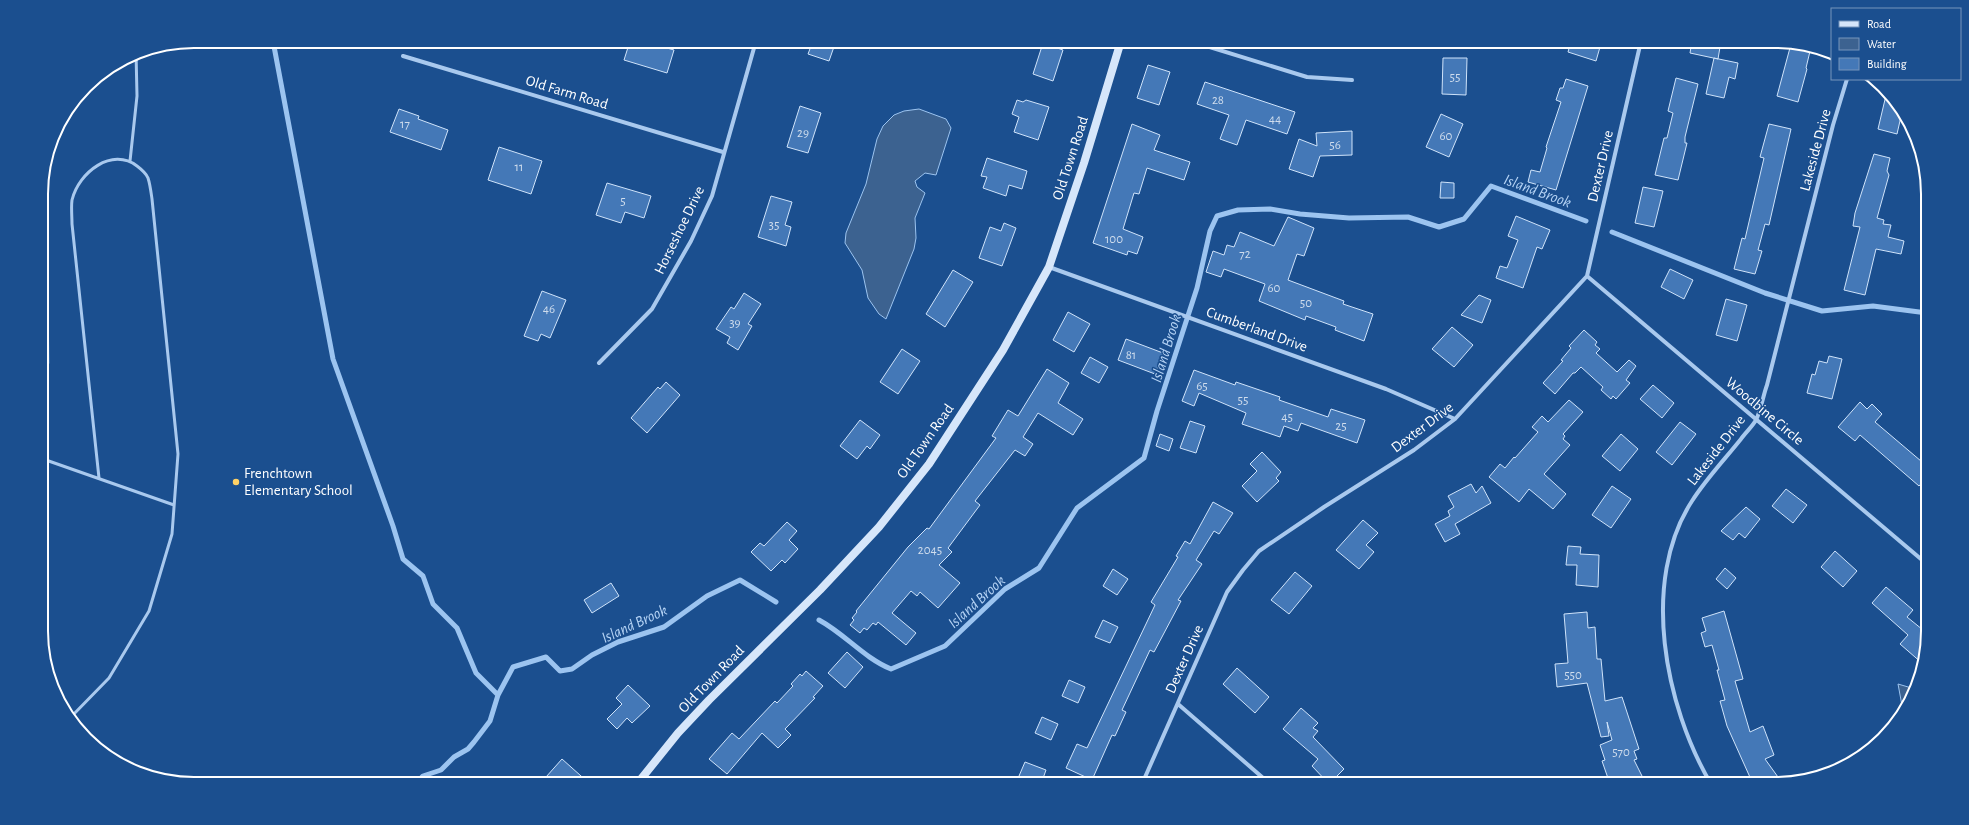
<svg xmlns="http://www.w3.org/2000/svg" width="1969" height="825" font-family="'Alegreya Sans',sans-serif">
<rect width="100%" height="100%" fill="#1b4f8f"/>
<!-- green -->
<path fill="#2e69ad" d="M42,331L49,337L50,363L42,372Z"/>
<!-- water -->
<path fill="#3c6290" stroke="#9cc4f0" d="M919,109L946,119L951,128L936,175L925,173L915,181L917,187L925,193L915,218L916,238L914,249L886,319L879,314L868,298L862,270L845,243L846,233L866,184L877,139L883,126L894,115L904,111Z
M1898,684L1915,689L1903,711Z"/>
<g fill="none" stroke-linecap="round" stroke-linejoin="round">
<!-- stream -->
<path stroke="#9cc4f0" stroke-width="5" d="M273,41L333,359L393,526L403,559L423,576L433,604L457,628L476,673L498,695
M1612,232L1765,293L1822,311L1873,306L1927,313
M819,620C845,634 864,658 891,669L945,646L1005,589L1039,568L1077,508L1144,458L1157,411L1197,288L1210,231L1217,216L1238,210L1270,209L1300,214L1349,218L1408,217L1439,227L1464,219L1491,186L1586,221
M416,784L423,776L441,770L454,757L468,749L474,742L490,721L498,695L513,667L546,657L560,671L572,669L592,655L618,642L664,627L707,596L740,580L776,602"/>
</g>
<!-- building -->
<path fill="#4478b7" stroke="#cfe3fa" d="M630,41H642L674,50L667,73L624,60Z
M813,41H836L829,61L808,54Z
M1571,41H1599L1598,46L1600,47L1596,61L1568,52Z
M1692,41H1721L1718,59L1690,53Z
M1043,43L1063,50L1053,81L1033,74Z
M1791,44L1811,47L1806,68L1807,69L1798,102L1777,96Z
M1443,58H1467L1466,95L1442,94Z
M1714,58L1738,63L1735,79L1729,77L1724,98L1706,94Z
M1148,65L1170,72L1159,105L1137,98Z
M1676,78L1698,84L1685,137V143H1687L1678,180L1655,175L1664,138H1667L1673,113L1668,111Z
M1566,79L1588,86L1556,190L1528,182L1531,170L1540,172L1547,148L1546,147L1561,102L1556,100L1560,88H1563Z
M1205,82L1295,112L1287,134L1246,120L1237,145L1220,139L1229,115L1197,104Z
M1887,91L1902,112L1897,134L1878,129Z
M1017,100L1023,102L1026,100L1049,107L1038,140L1014,132L1019,117L1012,114Z
M800,106L821,113L808,153L787,147Z
M399,109L419,116L418,119L448,130L441,150L390,132Z
M1441,114L1463,124L1449,157L1426,147Z
M1132,124L1160,135L1154,150L1190,162L1184,180L1147,168L1139,194L1134,193L1123,229L1143,237L1137,254L1128,251L1127,255L1093,243Z
M1769,124L1791,129L1769,225L1765,224L1758,250L1762,251L1755,274L1734,269L1742,238L1745,239L1764,158L1760,157Z
M1352,131V155L1320,156L1313,177L1289,169L1299,139L1317,146L1316,133Z
M499,147L542,161L531,194L488,180Z
M1874,154L1890,158L1887,171L1889,175L1877,218L1884,220L1883,224L1891,225L1888,237L1904,241L1901,254L1876,249L1865,295L1844,290L1860,227L1853,226L1855,213Z
M987,158L1027,171L1022,189L1009,185L1006,196L983,188L987,177L981,176Z
M1441,182L1454,183V198H1440Z
M607,183L651,196L644,218L625,212L621,223L596,215Z
M1643,187L1663,191L1654,227L1635,223Z
M771,196L792,202L785,225L791,227L786,246L758,237Z
M1516,216L1550,230L1542,249L1537,247L1523,288L1496,278L1500,266L1507,268L1518,240L1508,236Z
M1288,217L1314,228L1304,256L1297,254L1288,280L1344,301L1343,304L1373,314L1364,341L1335,330L1336,327L1306,316L1305,320L1259,301L1265,284L1224,269L1221,277L1206,272L1213,251L1224,255L1227,245L1234,247L1240,232L1274,246Z
M1004,223L1016,228L1002,266L979,258L990,227L1001,231Z
M1670,269L1693,280L1684,299L1661,287Z
M953,270L973,282L945,327L926,314Z
M542,291L566,300L550,338L541,334L538,341L524,336Z
M744,293L761,304L748,324L752,326L738,350L727,343L730,337L716,329L731,307L734,309Z
M1479,295L1491,300L1482,323L1461,315Z
M1726,299L1747,305L1737,341L1716,335Z
M1068,312L1090,324L1074,352L1053,340Z
M1452,327L1473,345L1454,367L1432,349Z
M1584,330L1597,342L1595,345L1600,349L1596,353L1617,372L1629,360L1636,366L1626,380L1630,383L1616,399L1613,396L1611,399L1601,390L1603,387L1581,367L1575,373H1573L1555,394L1543,383L1563,361L1561,360L1571,348L1569,346Z
M1126,339L1163,353L1155,374L1118,360Z
M902,349L920,361L898,394L880,382Z
M1829,356L1842,359L1832,399L1807,393L1812,374L1815,375L1819,361L1827,363Z
M1090,357L1108,367L1099,383L1081,373Z
M1047,369L1069,383L1058,403L1083,419L1073,435L1038,413L1023,437L1033,444L1025,456L1015,450L975,501L980,505L948,548L952,552L939,565L960,583L938,608L920,592L917,596L911,591L892,613L916,633L906,645L878,622L876,625L873,623L867,630L864,628L860,633L850,625L854,620L852,618L857,612L856,611L908,547L927,528L929,529L996,438L992,436L1008,410L1018,416Z
M1194,370L1235,385L1236,382L1280,397L1279,400L1328,417L1331,409L1365,420L1357,443L1301,423L1298,431L1284,426L1280,437L1242,424L1246,413L1199,393L1194,406L1182,401Z
M666,382L680,395L647,433L631,418L658,387L660,389Z
M1653,385L1674,403L1662,418L1640,399Z
M1569,400L1583,412L1563,434L1565,436L1563,439L1570,445L1544,474L1566,494L1553,509L1529,489L1519,502L1489,477L1500,464L1505,468L1514,457L1515,458L1538,432L1532,427L1542,416L1548,422Z
M1860,402L1867,409L1872,404L1882,414L1875,422L1928,467V476L1919,486L1860,435L1855,441L1838,427Z
M860,420L880,435L870,449L867,446L857,459L840,446Z
M1190,421L1205,426L1196,453L1180,448Z
M1680,422L1696,434L1672,465L1656,452Z
M1160,434L1173,439L1169,451L1156,446Z
M1621,434L1638,449L1620,471L1602,456Z
M1262,452L1281,472L1276,478L1279,481L1257,502L1242,486L1257,471L1250,464Z
M1471,484L1476,493L1482,486L1491,503L1455,524L1460,534L1445,542L1435,524L1450,516L1448,511L1454,507L1448,496Z
M1612,486L1631,499L1611,528L1592,515Z
M1786,489L1807,505L1793,523L1772,506Z
M1213,502L1233,513L1219,534L1214,531L1196,560L1202,564L1178,600L1181,601L1154,652L1150,650L1122,710L1126,712L1115,736L1112,735L1092,780L1066,768L1077,744L1087,748L1155,605L1151,602L1178,557L1176,556L1185,541L1190,544Z
M1746,507L1760,519L1745,538L1739,533L1733,540L1721,531Z
M1363,520L1378,533L1366,545L1374,552L1359,569L1336,550Z
M787,522L797,531L789,540L798,549L785,563L782,560L771,571L751,552L760,543L764,546Z
M1568,546L1581,547L1580,554L1599,555L1598,587L1576,585L1577,565H1566Z
M1835,551L1857,571L1843,587L1821,567Z
M1725,568L1736,578L1727,589L1716,579Z
M1113,569L1128,579L1117,595L1103,586Z
M1295,572L1312,586L1289,614L1271,600Z
M611,583L619,596L592,613L584,600Z
M1886,587L1913,610L1907,617L1928,634L1923,664L1900,644L1908,635L1872,603Z
M1724,611L1743,679L1735,681L1750,732L1763,726L1774,755L1765,759L1783,784H1753L1727,726L1720,701L1725,700L1717,670H1719L1712,645L1705,647L1701,633L1706,631L1702,618Z
M1587,612L1588,628L1595,627L1597,659H1601L1605,701L1622,697L1639,749L1634,751L1637,759L1634,760L1646,784H1610L1602,761L1605,760L1600,745L1612,740L1607,722L1609,736L1601,737L1587,683L1557,687L1555,664L1568,663L1564,614Z
M1103,620L1118,627L1110,643L1095,637Z
M847,652L863,667L845,688L828,673Z
M1237,668L1269,697L1255,713L1223,684Z
M806,671L823,686L813,697L815,698L785,729L791,735L778,748L762,733L727,774L709,759L732,733L739,739L775,701L777,703L793,686L791,684L800,674L802,676Z
M1069,680L1085,687L1078,703L1062,696Z
M628,685L650,706L632,723L627,718L617,729L607,719L622,704L616,698Z
M1301,708L1318,723L1313,728L1318,731L1313,737L1344,769L1329,784L1312,766L1318,759L1283,729Z
M1042,717L1058,724L1051,740L1035,733Z
M562,759L590,784H553L546,777Z
M1025,762L1046,770L1041,784L1019,776Z"/>
<g fill="none" stroke-linecap="round" stroke-linejoin="round">
<!-- service -->
<path stroke="#a9c9ee" stroke-width="3" d="M130,161L137,96L136,52
M43,459L174,505
M70,718L109,678L149,611L172,534L178,454L152,199C151,192 150,184 148,178C146,173 141,169 137,166C112,147 79,172 72,200C71,207 72,217 72,224L99,478"/>
<!-- minor -->
<path stroke="#a9c9ee" stroke-width="4" d="M1190,41L1307,77L1352,80
M403,56L723,152
M1049,267L1386,389L1455,419
M1587,276L1928,565
M599,363L652,309L691,241L712,196L756,41
M1178,704L1270,784
M1142,784L1227,592L1243,570L1259,551L1324,507L1414,450L1455,419L1587,276L1641,41
M1711,784C1665,706 1640,581 1692,501C1706,479 1725,459 1741,439C1745,433 1752,427 1756,420C1761,410 1763,396 1767,385L1833,125L1847,79"/>
<!-- secondary -->
<path stroke="#d6e6fa" stroke-width="8" d="M637,784L678,733L709,700L820,590L879,527L929,464L1003,350L1049,267L1084,163L1121,41"/>
</g>
<!-- markers -->
<circle fill="#ffd166" stroke="#1b4f8f" stroke-width="1.5" cx="236" cy="482" r="4"/>
<g text-anchor="middle" stroke-width="3" stroke-linejoin="round" paint-order="stroke">
<!-- number labels -->
<g font-size="13" fill="#d0dded">
<text x="1455" y="81">55</text>
<text x="1218" y="104">28</text>
<text x="1275" y="123">44</text>
<text x="405" y="128">17</text>
<text x="803" y="137">29</text>
<text x="1446" y="140">60</text>
<text x="1335" y="149">56</text>
<text x="519" y="171">11</text>
<text x="623" y="205">5</text>
<text x="774" y="229">35</text>
<text x="1114" y="243">100</text>
<text x="1245" y="258">72</text>
<text x="1274" y="292">60</text>
<text x="1306" y="307">50</text>
<text x="549" y="313">46</text>
<text x="735" y="327">39</text>
<text x="1131" y="359">81</text>
<text x="1202" y="390">65</text>
<text x="1243" y="404">55</text>
<text x="1287" y="421">45</text>
<text x="1341" y="430">25</text>
<text x="930" y="554">2045</text>
<text x="1573" y="679">550</text>
<text x="1621" y="756">570</text>
</g>
<!-- street labels -->
<g font-size="15" fill="#fff" stroke="#1b4f8f">
<text transform="translate(567 92) rotate(17)" y="5">Old Farm Road</text>
<text transform="translate(1815 150) rotate(-75)" y="5">Lakeside Drive</text>
<text transform="translate(1070 158) rotate(-72)" y="5">Old Town Road</text>
<text transform="translate(1600 166) rotate(-77)" y="5">Dexter Drive</text>
<text transform="translate(679 230) rotate(-64)" y="5">Horseshoe Drive</text>
<text transform="translate(1257 329) rotate(20)" y="5">Cumberland Drive</text>
<text transform="translate(1765 411) rotate(40)" y="5">Woodbine Circle</text>
<text transform="translate(1422 427) rotate(-37)" y="5">Dexter Drive</text>
<text transform="translate(925 441) rotate(-55)" y="5">Old Town Road</text>
<text transform="translate(1716 450) rotate(-52)" y="5">Lakeside Drive</text>
<text transform="translate(1184 659) rotate(-66)" y="5">Dexter Drive</text>
<text transform="translate(711 679) rotate(-46)" y="5">Old Town Road</text>
</g>
<!-- poi labels -->
<g font-size="15" fill="#fff" stroke="#1b4f8f" text-anchor="start">
<text x="244" y="478">Frenchtown<tspan x="244" dy="17">Elementary School</tspan></text>
</g>
<!-- water labels -->
<g font-size="16" font-style="italic" fill="#b5d3f5" stroke="#1b4f8f">
<text transform="translate(1538 190) rotate(20)" y="6">Island Brook</text>
<text transform="translate(1165 348) rotate(-73)" y="6">Island Brook</text>
<text transform="translate(976 601) rotate(-42)" y="6">Island Brook</text>
<text transform="translate(634 623) rotate(-25)" y="6">Island Brook</text>
</g>
</g>
<!-- crop -->
<path d="M0 0H1969V825H0ZM194 48H1775A146 146 0 0 1 1921 194V631A146 146 0 0 1 1775 777H194A146 146 0 0 1 48 631V194A146 146 0 0 1 194 48Z" fill="#1b4f8f" fill-rule="evenodd"/>
<path fill="none" stroke="#fff" stroke-width="2" d="M194 48H1775A146 146 0 0 1 1921 194V631A146 146 0 0 1 1775 777H194A146 146 0 0 1 48 631V194A146 146 0 0 1 194 48Z"/>
<!-- legend -->
<rect x="1831" y="8" width="130" height="72" fill="#1b4f8f" stroke="#7695bc"/>
<rect x="1839" y="21" width="20" height="6" fill="#d6e6fa" stroke="#7695bc"/>
<text x="1867" y="28" font-size="12" fill="#ffffff">Road</text>
<rect x="1839" y="38" width="20" height="12" fill="#3c6290" stroke="#7695bc"/>
<text x="1867" y="48" font-size="12" fill="#ffffff">Water</text>
<rect x="1839" y="58" width="20" height="12" fill="#4478b7" stroke="#7695bc"/>
<text x="1867" y="68" font-size="12" fill="#ffffff">Building</text>
</svg>
